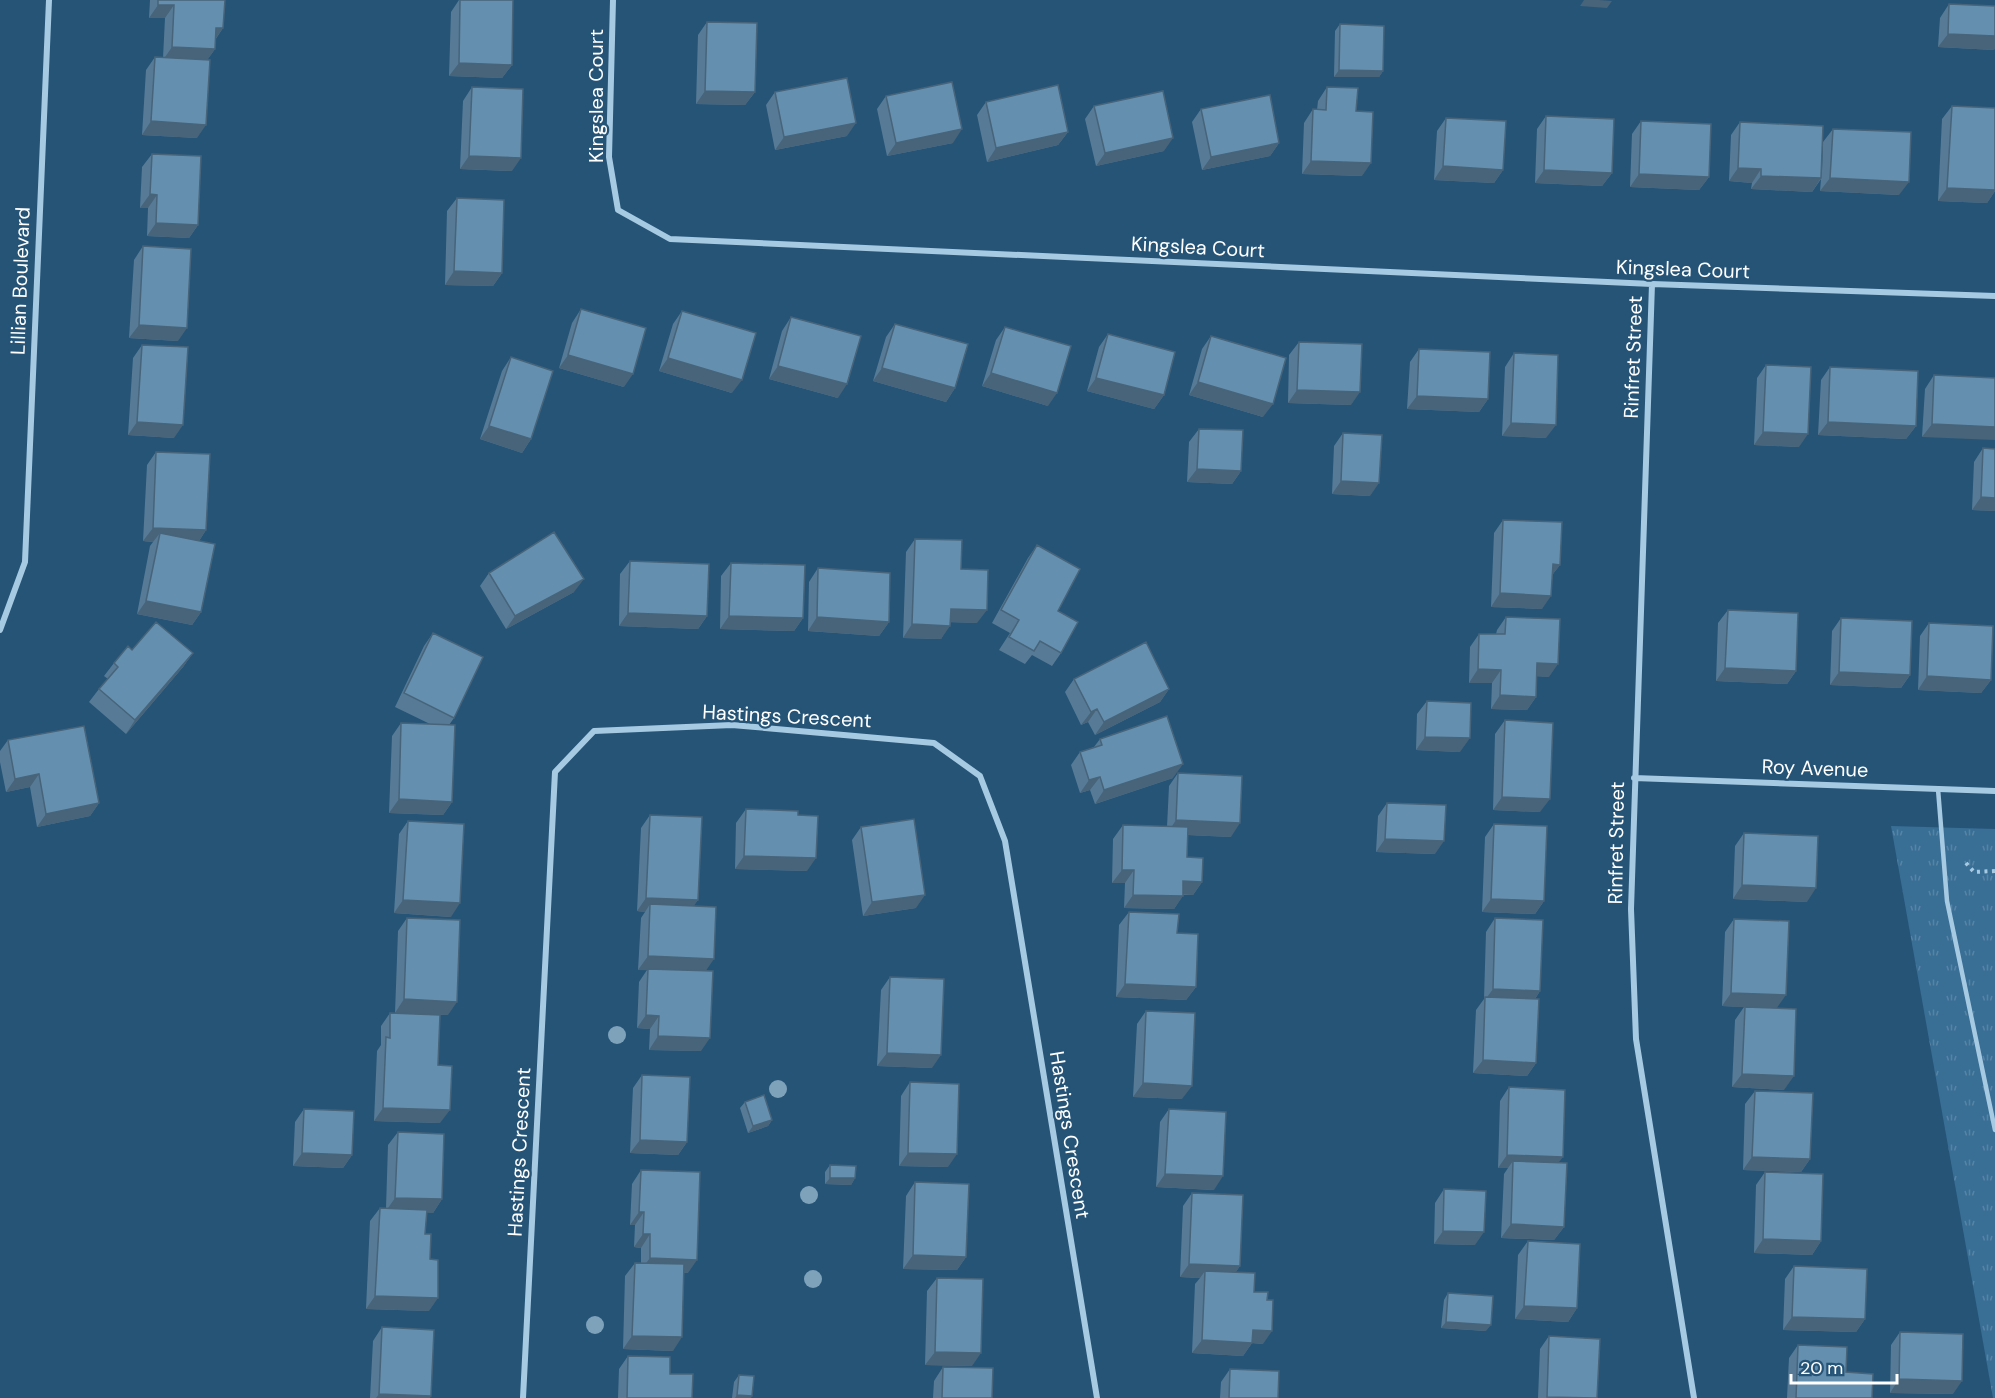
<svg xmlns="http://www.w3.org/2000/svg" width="1995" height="1398" font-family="'DM Sans',sans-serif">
<defs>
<pattern id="grass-tufts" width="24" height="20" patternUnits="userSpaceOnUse" patternTransform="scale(1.5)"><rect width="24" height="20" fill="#396e95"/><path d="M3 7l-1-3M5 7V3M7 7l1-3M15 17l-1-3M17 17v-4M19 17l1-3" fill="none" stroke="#5784a5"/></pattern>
</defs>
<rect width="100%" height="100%" fill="#255477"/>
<!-- grass -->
<path fill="url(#grass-tufts)" d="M1891,826L1995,829V1398H1993Z"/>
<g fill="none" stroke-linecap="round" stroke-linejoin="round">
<!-- path -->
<path stroke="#a7cae3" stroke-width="4" stroke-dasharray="3 4.5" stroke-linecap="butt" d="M1966,863L1974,872L1995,871"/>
<!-- service -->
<path stroke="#a7cae3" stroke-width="4.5" d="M1938,789L1947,901L1995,1130"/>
<!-- minor -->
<path stroke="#a7cae3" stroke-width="6" d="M613,0L609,157L618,210L670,239L1652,284L1995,296
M1652,284L1631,909L1636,1039L1694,1398
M0,630L25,562L49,0
M1634,778L1995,791
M523,1398L555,772L594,731L732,725L934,743L980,776L1005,841L1097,1398"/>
</g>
<!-- trees -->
<g fill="#7fa2bb">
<circle cx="617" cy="1035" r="9"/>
<circle cx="778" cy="1089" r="9"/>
<circle cx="809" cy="1195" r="9"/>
<circle cx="813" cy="1279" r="9"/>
<circle cx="595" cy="1325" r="9"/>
</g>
<!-- wall -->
<path fill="#577b96" d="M150,0H225L223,28L215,40V49L207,60L197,138L142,135L146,70L155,57L163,58L165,18H149Z
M459,0H513L512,65L502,78L449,76L451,12Z
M1949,4L1994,50L1938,47L1940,18Z
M707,22L755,92L745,105L696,104L698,35Z
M1340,24L1383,71L1379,77H1334L1335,31Z
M472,87L512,171L460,169L463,101Z
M1327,87L1362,176L1302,174L1304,123L1313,109L1317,110L1318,101Z
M775,92L847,136L775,150L766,105Z
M886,96L953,143L887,156L877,109Z
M986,102L1068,132L1058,145L987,162L977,115Z
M1094,106L1164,151L1096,166L1085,119Z
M1952,106L1995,108V191L1987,203L1938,201L1942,119Z
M1201,109L1279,143L1270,156L1202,170L1192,122Z
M1546,116L1612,173L1602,186L1535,183L1537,129Z
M1446,118L1503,170L1494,183L1434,180L1437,131Z
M1641,121L1709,177L1699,190L1630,187L1632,134Z
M1740,122L1822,170L1823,142L1833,129L1899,195L1820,191L1821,179L1812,192L1751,189L1752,183L1729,181L1731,135Z
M152,154L198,225L189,238L147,236L148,208H140L142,167Z
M457,198L502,273L493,286L445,285L447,211Z
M143,246L178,341L129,338L134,260Z
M581,309L624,387L559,368L572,323Z
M682,311L732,393L659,371L673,324Z
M791,317L838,398L769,379L782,331Z
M895,324L955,388L946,402L873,381L886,337Z
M1005,327L1048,406L982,386L996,340Z
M1108,334L1164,395L1154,409L1087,391L1099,347Z
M1211,336L1263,417L1189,395L1202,349Z
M1299,342L1351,405L1288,403L1289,355Z
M142,345L174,438L128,435L133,358Z
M1419,349L1488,399L1479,412L1407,409L1410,362Z
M1514,353L1546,438L1502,436L1505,367Z
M511,357L531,439L522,453L480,439L502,371Z
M1766,365L1799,447L1754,445L1757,378Z
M1830,367L1916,426L1906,439L1818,435L1821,380Z
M1934,375L1995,378L1922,437L1925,389Z
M1199,429L1241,471L1232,484L1187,482L1189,442Z
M1343,433L1370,496L1332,494L1334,446Z
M1983,448L1995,449V511L1972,510L1974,462Z
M156,452L206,530L199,541L201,612L192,625L137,614L150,546L153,542L143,541L147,465Z
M1503,520L1560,565L1552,575L1542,609L1491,607L1494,533Z
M915,539L961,569L977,623L950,622L941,639L903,638L906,552Z
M1037,545L1058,611L1061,653L1052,666L1032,655L1025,664L999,650L1010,633L992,623L1028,558Z
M630,561L707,616L698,629L619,626L620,574Z
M731,563L803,618L794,631L720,629L721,576Z
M818,568L889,622L879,636L808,631L809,582Z
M489,573L574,592L506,629L480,586Z
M1728,610L1796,671L1787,684L1716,681L1718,623Z
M1506,617L1549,677L1537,676L1536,697L1527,710L1491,709L1492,683H1469L1470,647L1479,634H1496L1497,630Z
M1841,618L1910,675L1901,688L1830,685L1832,631Z
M1929,623L1991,680L1981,693L1918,690L1920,636Z
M433,633L454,718L449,725L452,802L443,815L389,813L392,736L401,723L430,724L395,707L424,646Z
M193,653L183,667L126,734L89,702L99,689L108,679L104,676L114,663Z
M1074,679L1169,689L1160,702L1095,735L1088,722L1081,725L1065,692Z
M1427,701L1460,752L1416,750L1417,714Z
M1505,720L1540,812L1493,810L1495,734Z
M1100,739L1173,778L1095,804L1090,790L1080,793L1071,765L1080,752L1094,747Z
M8,740L99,803L90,816L37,827L30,787L6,792L0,762V751Z
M1178,773L1231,837L1188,835L1187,857L1202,882L1193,895H1183L1174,909L1124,908L1125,883H1112L1113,839L1123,825L1167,827L1169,786Z
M1387,803L1435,854L1376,852L1378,816Z
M746,809L798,815L807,871L735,869L736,823Z
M650,815L698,900L693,906L705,971L701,1051L649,1050L650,1029L637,1028L639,982L647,970H638L641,918L645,912L637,911L641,828Z
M408,821L451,917L394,913L399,834Z
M1494,824L1544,901L1535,914L1482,912L1485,837Z
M861,827L916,908L863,916L852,840Z
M1744,833L1807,902L1733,899L1735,846Z
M1129,912L1177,933L1196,987L1186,1000L1116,997L1119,925Z
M407,918L448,1015L395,1013L398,931Z
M1495,918L1540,991L1535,999L1536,1063L1527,1076L1473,1073L1476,1010L1484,999L1486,932Z
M1734,919L1777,1008L1784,1090L1732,1087L1735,1020L1744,1007L1722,1006L1725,932Z
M890,977L932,1068L877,1066L881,990Z
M1146,1011L1182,1099L1133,1097L1137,1024Z
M390,1013L440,1123L374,1121L377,1051L381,1045V1026Z
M642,1075L687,1142L678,1155L630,1153L633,1088Z
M910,1082L948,1167L899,1166L901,1096Z
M1509,1087L1558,1163L1564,1227L1554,1240L1501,1238L1504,1174L1508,1168H1498L1500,1101Z
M1755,1091L1810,1159L1801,1172L1743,1170L1745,1104Z
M745,1102L772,1120L768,1126L748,1133L740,1108Z
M304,1109L352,1155L343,1168L293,1166L295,1122Z
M1169,1109L1214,1190L1156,1187L1160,1122Z
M398,1132L442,1199L433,1213L427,1212L425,1234L430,1259L429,1311L366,1309L370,1221L380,1208H386L388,1145Z
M830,1165L855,1178L851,1185L825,1184V1172Z
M641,1170L688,1273H684L673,1351L623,1349L625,1276L635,1263H641V1248L634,1247L635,1225H630L632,1184Z
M1765,1172L1821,1241L1812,1255L1754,1253L1756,1185Z
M915,1182L966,1257L957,1270L903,1269L906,1196Z
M1444,1189L1475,1245L1434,1244L1435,1203Z
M1192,1193L1240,1266L1235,1273L1254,1292L1263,1344L1252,1343L1243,1356L1192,1353L1195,1284L1200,1278L1180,1277L1183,1206Z
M1528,1241L1577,1308L1568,1322L1515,1319L1518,1255Z
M1794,1266L1865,1319L1856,1332L1783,1330L1785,1279Z
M937,1278L972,1366L925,1365L927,1291Z
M1448,1293L1486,1331L1441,1328L1444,1300Z
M382,1327L430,1398H370L373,1341Z
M1900,1332L1953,1394L1890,1393L1891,1345Z
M1549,1336L1597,1398H1538L1540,1349Z
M1798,1345L1846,1372L1872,1398H1787L1789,1358Z
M628,1356L670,1374L692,1398H618L619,1369Z
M943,1367L992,1398H933L934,1381Z
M1230,1369L1278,1398H1220L1221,1382Z
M739,1375L751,1398H732L734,1382Z"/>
<!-- shaded-wall -->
<path fill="#47647a" d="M1584,0H1599L1612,1L1607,8L1580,6Z
M158,5H174L165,18H149Z
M216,28H223L214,41Z
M1948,34L1995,36V49L1994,50L1938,47Z
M172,47L215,49L206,62L163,60Z
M459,63L512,65L502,78L449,76Z
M1339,70L1383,71L1379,77H1334Z
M705,91L755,92L745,105L696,104Z
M151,121L206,125L197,138L142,135Z
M856,123L847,136L775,150L784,137Z
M962,129L953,143L887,156L896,143Z
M1068,132L1058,145L987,162L996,148Z
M1173,138L1164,151L1096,166L1105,153Z
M1279,143L1270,156L1202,170L1211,157Z
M469,156L521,158L512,171L460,169Z
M1311,161L1371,163L1362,176L1302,174Z
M1443,166L1503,170L1494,183L1434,180Z
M1738,168L1761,169L1752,183L1729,181Z
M1544,170L1612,173L1602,186L1535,183Z
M1639,174L1709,177L1699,190L1630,187Z
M1761,176L1821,178L1812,192L1751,189Z
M1830,178L1909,182L1899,195L1820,191Z
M1947,188L1995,190V191L1987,203L1938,201Z
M150,194L157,195L148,208H140Z
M156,223L198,225L189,238L147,236Z
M454,271L502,273L493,286L445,285Z
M139,325L187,328L178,341L129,338Z
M568,355L633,374L624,387L559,368Z
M668,358L742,380L732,393L659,371Z
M778,366L847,384L838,398L769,379Z
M882,368L955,388L946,402L873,381Z
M991,373L1057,393L1048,406L982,386Z
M1096,378L1164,395L1154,409L1087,391Z
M1198,382L1273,404L1263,417L1189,395Z
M1297,390L1360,392L1351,405L1288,403Z
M1417,396L1488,399L1479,412L1407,409Z
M137,422L183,425L174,438L128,435Z
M1828,422L1916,426L1906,439L1818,435Z
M1511,423L1556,425L1546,438L1502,436Z
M1932,424L1995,427V440L1922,437Z
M489,426L531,439L522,453L480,439Z
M1763,432L1808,434L1799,447L1754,445Z
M1197,469L1241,471L1232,484L1187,482Z
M1341,481L1379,483L1370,496L1332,494Z
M1981,497L1995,498V511L1972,510Z
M153,528L206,530L197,544L160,533L153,542L143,541Z
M1553,564L1560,565L1550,578Z
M584,579L574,592L506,629L515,616Z
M1500,593L1551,596L1542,609L1491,607Z
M146,601L201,612L192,625L137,614Z
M951,609L987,610L977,623L941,622Z
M628,613L707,616L698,629L619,626Z
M729,616L803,618L794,631L720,629Z
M817,617L889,622L879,636L808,631Z
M912,624L950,626L941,639L903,638Z
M193,653L183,667L126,734L135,720Z
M1537,663L1558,664L1549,677L1528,676Z
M1725,668L1796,671L1787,684L1716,681Z
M1478,669L1501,670L1492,683H1469Z
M1839,672L1910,675L1901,688L1830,685Z
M1927,676L1991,680L1981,693L1918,690Z
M1169,689L1160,702L1095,735L1104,722Z
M1500,695L1536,697L1527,710L1491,709Z
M1097,709L1088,722L1081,725L1091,712Z
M1425,737L1470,738L1460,752L1416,750Z
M1183,764L1173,778L1095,804L1104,790Z
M39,774L30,787L6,792L15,779Z
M1100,777L1090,790L1080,793L1089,780Z
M1502,797L1550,799L1540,812L1493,810Z
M399,799L452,802L443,815L389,813Z
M99,803L90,816L37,827L46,814Z
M1176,820L1240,823L1231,837L1167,834Z
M1385,839L1444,841L1435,854L1376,852Z
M744,856L816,858L807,871L735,869Z
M1122,870H1134L1125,883H1112Z
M1183,881L1202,882L1193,895L1174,894Z
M1742,885L1816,888L1807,902L1733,899Z
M925,895L916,908L863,916L872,902Z
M1133,895L1183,896L1174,909L1124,908Z
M646,898L698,900L688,914L650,904L645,912L637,911Z
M1491,899L1544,901L1535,914L1482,912Z
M403,900L460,903L451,917L394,913Z
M648,956L714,959L705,972L638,970Z
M1125,984L1196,987L1186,1000L1116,997Z
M1493,989L1540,991L1531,1005L1485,1000Z
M1731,993L1786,995L1776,1009L1722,1006Z
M404,999L457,1002L448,1015L395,1013Z
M646,1015L659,1016L650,1029L637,1028Z
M658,1036L710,1038L701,1051L649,1050Z
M887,1053L941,1055L932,1068L877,1066Z
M1483,1060L1536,1063L1527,1076L1473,1073Z
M1742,1074L1794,1076L1784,1090L1732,1087Z
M1143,1083L1192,1086L1182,1099L1133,1097Z
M383,1108L450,1110L440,1123L374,1121Z
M772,1120L768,1126L748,1133L753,1126Z
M640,1140L687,1142L678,1155L630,1153Z
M302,1153L352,1155L343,1168L293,1166Z
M908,1153L957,1154L948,1167L899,1166Z
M1507,1155L1563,1157L1553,1170L1513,1161L1508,1168H1498Z
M1752,1157L1810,1159L1801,1172L1743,1170Z
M1165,1174L1223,1176L1214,1190L1156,1187Z
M830,1178H855L851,1185L825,1184Z
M395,1198L442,1199L433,1213L386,1211Z
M639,1212H644L635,1225H630Z
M1511,1224L1564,1227L1554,1240L1501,1238Z
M1443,1231L1484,1232L1475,1245L1434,1244Z
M643,1234H650L641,1248L634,1247Z
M1763,1239L1821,1241L1812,1255L1754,1253Z
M913,1255L966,1257L957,1270L903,1269Z
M650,1258L697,1260L688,1273L640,1271Z
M1189,1264L1240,1266L1230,1280L1205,1271L1200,1278L1180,1277Z
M375,1296L438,1298L429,1311L366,1309Z
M1524,1306L1577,1308L1568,1322L1515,1319Z
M1792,1317L1865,1319L1856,1332L1783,1330Z
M1446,1322L1491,1325L1486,1331L1441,1328Z
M1253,1330L1272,1331L1263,1344L1252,1343L1243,1356L1192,1353L1202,1340Z
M632,1336L682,1337L673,1351L623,1349Z
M935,1352L981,1353L972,1366L925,1365Z
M1899,1379L1962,1381L1953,1394L1890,1393Z
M379,1394L431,1396L430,1398H376Z
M737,1395L752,1396L751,1398H735Z"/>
<!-- building -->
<path fill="#658fae" stroke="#47647a" stroke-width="1.5" d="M158,0H225L223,28H216L215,49L172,47L174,5H158Z
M460,0H513L512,65L459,63Z
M1949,4L1995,6V36L1948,34Z
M707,22L757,23L755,92L705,91Z
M1340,24L1384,26L1383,71L1339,70Z
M155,57L210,60L206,125L151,121Z
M847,78L856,123L784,137L775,92Z
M952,82L962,129L896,143L886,96Z
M1058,85L1068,132L996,148L986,102Z
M472,87L523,89L521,158L469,156Z
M1327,87L1358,88L1356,111L1373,112L1371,163L1311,161L1313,109L1326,110Z
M1163,91L1173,138L1105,153L1094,106Z
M1270,95L1279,143L1211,157L1201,109Z
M1952,106L1995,108V190L1947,188Z
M1546,116L1614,119L1612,173L1544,170Z
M1446,118L1506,121L1503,170L1443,166Z
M1641,121L1711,124L1709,177L1639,174Z
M1740,122L1823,126L1821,178L1761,176V169L1738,168Z
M1833,129L1911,132L1909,182L1830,178Z
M152,154L201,156L198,225L156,223L157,195L150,194Z
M457,198L504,200L502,273L454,271Z
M143,246L191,249L187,328L139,325Z
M581,309L646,328L633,374L568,355Z
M682,311L756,333L742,380L668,358Z
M791,317L861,336L847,384L778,366Z
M895,324L968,344L955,388L882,368Z
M1005,327L1071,346L1057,393L991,373Z
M1108,334L1175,352L1164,395L1096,378Z
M1211,336L1286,358L1273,404L1198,382Z
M1299,342L1362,344L1360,392L1297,390Z
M142,345L188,347L183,425L137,422Z
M1419,349L1490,352L1488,399L1417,396Z
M1514,353L1558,355L1556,425L1511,423Z
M511,357L553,371L531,439L489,426Z
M1766,365L1811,367L1808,434L1763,432Z
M1830,367L1918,371L1916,426L1828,422Z
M1934,375L1995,378V427L1932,424Z
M1199,429L1243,430L1241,471L1197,469Z
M1343,433L1382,435L1379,483L1341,481Z
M1983,448L1995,449V498L1981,497Z
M156,452L210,454L206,530L153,528Z
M1503,520L1562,522L1560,565L1553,564L1551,596L1500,593Z
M554,532L584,579L515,616L489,573Z
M160,533L215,544L201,612L146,601Z
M915,539L962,540L961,569L988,570L987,610L951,609L950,626L912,624Z
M1037,545L1080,569L1058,611L1078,622L1061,653L1040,641L1034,651L1009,637L1019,620L1001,610Z
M630,561L709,564L707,616L628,613Z
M731,563L805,565L803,618L729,616Z
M818,568L890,573L889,622L817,617Z
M1728,610L1798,613L1796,671L1725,668Z
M1506,617L1560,619L1558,664L1537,663L1536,697L1500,695L1501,670L1478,669L1479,634H1505Z
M1841,618L1912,621L1910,675L1839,672Z
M156,622L193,653L135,720L99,689L118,667L114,663L128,646L132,650Z
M1929,623L1993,626L1991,680L1927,676Z
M433,633L483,657L454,718L404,693Z
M1146,642L1169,689L1104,722L1097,709L1091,712L1074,679Z
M1427,701L1471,703L1470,738L1425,737Z
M1167,716L1183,764L1104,790L1100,777L1089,780L1080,752L1102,745L1100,739Z
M1505,720L1553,723L1550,799L1502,797Z
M401,723L455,725L452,802L399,799Z
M84,726L99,803L46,814L39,774L15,779L8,740Z
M1178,773L1242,776L1240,823L1176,820Z
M1387,803L1446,805L1444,841L1385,839Z
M746,809L798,811V815L818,816L816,858L744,856Z
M650,815L702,817L698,900L646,898Z
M914,819L925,895L872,902L861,827Z
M408,821L464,824L460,903L403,900Z
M1494,824L1547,826L1544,901L1491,899Z
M1123,825L1188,827L1187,857L1203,858L1202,882L1183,881V896L1133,895L1134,870H1122Z
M1744,833L1818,836L1816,888L1742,885Z
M650,904L716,907L714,959L648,956Z
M1129,912L1179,914L1177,933L1198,934L1196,987L1125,984Z
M407,918L460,920L457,1002L404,999Z
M1495,918L1543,920L1540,991L1493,989Z
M1734,919L1789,921L1786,995L1731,993Z
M648,969L713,971L710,1038L658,1036L659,1016L646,1015Z
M890,977L944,979L941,1055L887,1053Z
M1485,997L1539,999L1536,1063L1483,1060Z
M1745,1007L1796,1009L1794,1076L1742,1074Z
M1146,1011L1195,1013L1192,1086L1143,1083Z
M390,1013L440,1015L438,1065L452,1066L450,1110L383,1108L386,1037L390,1038Z
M642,1075L690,1077L687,1142L640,1140Z
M910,1082L959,1084L957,1154L908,1153Z
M1509,1087L1565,1090L1563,1157L1507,1155Z
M1755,1091L1813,1093L1810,1159L1752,1157Z
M764,1095L772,1120L753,1126L745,1102Z
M304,1109L354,1111L352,1155L302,1153Z
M1169,1109L1226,1112L1223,1176L1165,1174Z
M398,1132L444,1134L442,1199L395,1198Z
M1513,1161L1567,1163L1564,1227L1511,1224Z
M830,1165L856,1166L855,1178H830Z
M641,1170L700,1172L697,1260L650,1258V1234H643L644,1212H639Z
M1765,1172L1823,1174L1821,1241L1763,1239Z
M915,1182L969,1184L966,1257L913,1255Z
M1444,1189L1486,1191L1484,1232L1443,1231Z
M1192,1193L1243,1195L1240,1266L1189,1264Z
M380,1208L427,1210L425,1234H431L430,1259L438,1260V1298L375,1296Z
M1528,1241L1580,1244L1577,1308L1524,1306Z
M635,1263L684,1264L682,1337L632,1336Z
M1794,1266L1867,1269L1865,1319L1792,1317Z
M1205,1271L1255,1273L1254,1292H1268L1267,1300H1273L1272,1331L1253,1330L1252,1343L1202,1340Z
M937,1278L983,1279L981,1353L935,1352Z
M1448,1293L1493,1296L1491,1325L1446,1322Z
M382,1327L434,1330L431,1396L379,1394Z
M1900,1332L1963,1334L1962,1381L1899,1379Z
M1549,1336L1600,1339L1597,1398L1547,1397Z
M1798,1345L1847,1347L1846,1372L1873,1374L1872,1398H1796Z
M628,1356L670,1357V1374H693L692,1398H627Z
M943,1367L993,1368L992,1398H942Z
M1230,1369L1279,1371L1278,1398H1229Z
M739,1375L754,1376L752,1396L737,1395Z"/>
<g text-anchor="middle" stroke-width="4.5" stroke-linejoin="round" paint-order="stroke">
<!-- street labels -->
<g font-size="20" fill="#fff" stroke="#255477">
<text transform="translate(596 96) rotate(-90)" y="7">Kingslea Court</text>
<text transform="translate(1198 247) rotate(3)" y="7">Kingslea Court</text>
<text transform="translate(1683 269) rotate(2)" y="7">Kingslea Court</text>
<text transform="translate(20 281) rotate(-88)" y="7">Lillian Boulevard</text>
<text transform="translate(1633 357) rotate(-88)" y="7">Rinfret Street</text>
<text transform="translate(787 716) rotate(3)" y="7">Hastings Crescent</text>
<text transform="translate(1815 768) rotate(2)" y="7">Roy Avenue</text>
<text transform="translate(1616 843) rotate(-89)" y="7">Rinfret Street</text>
<text transform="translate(1070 1135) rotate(81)" y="7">Hastings Crescent</text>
<text transform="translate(519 1152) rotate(-87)" y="7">Hastings Crescent</text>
</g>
</g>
<!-- scale -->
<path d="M1791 1374v9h106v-9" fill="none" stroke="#ffffff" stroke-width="3"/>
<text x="1800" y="1374" font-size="18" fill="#ffffff" stroke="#255477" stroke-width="4.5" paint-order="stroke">20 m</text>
</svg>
